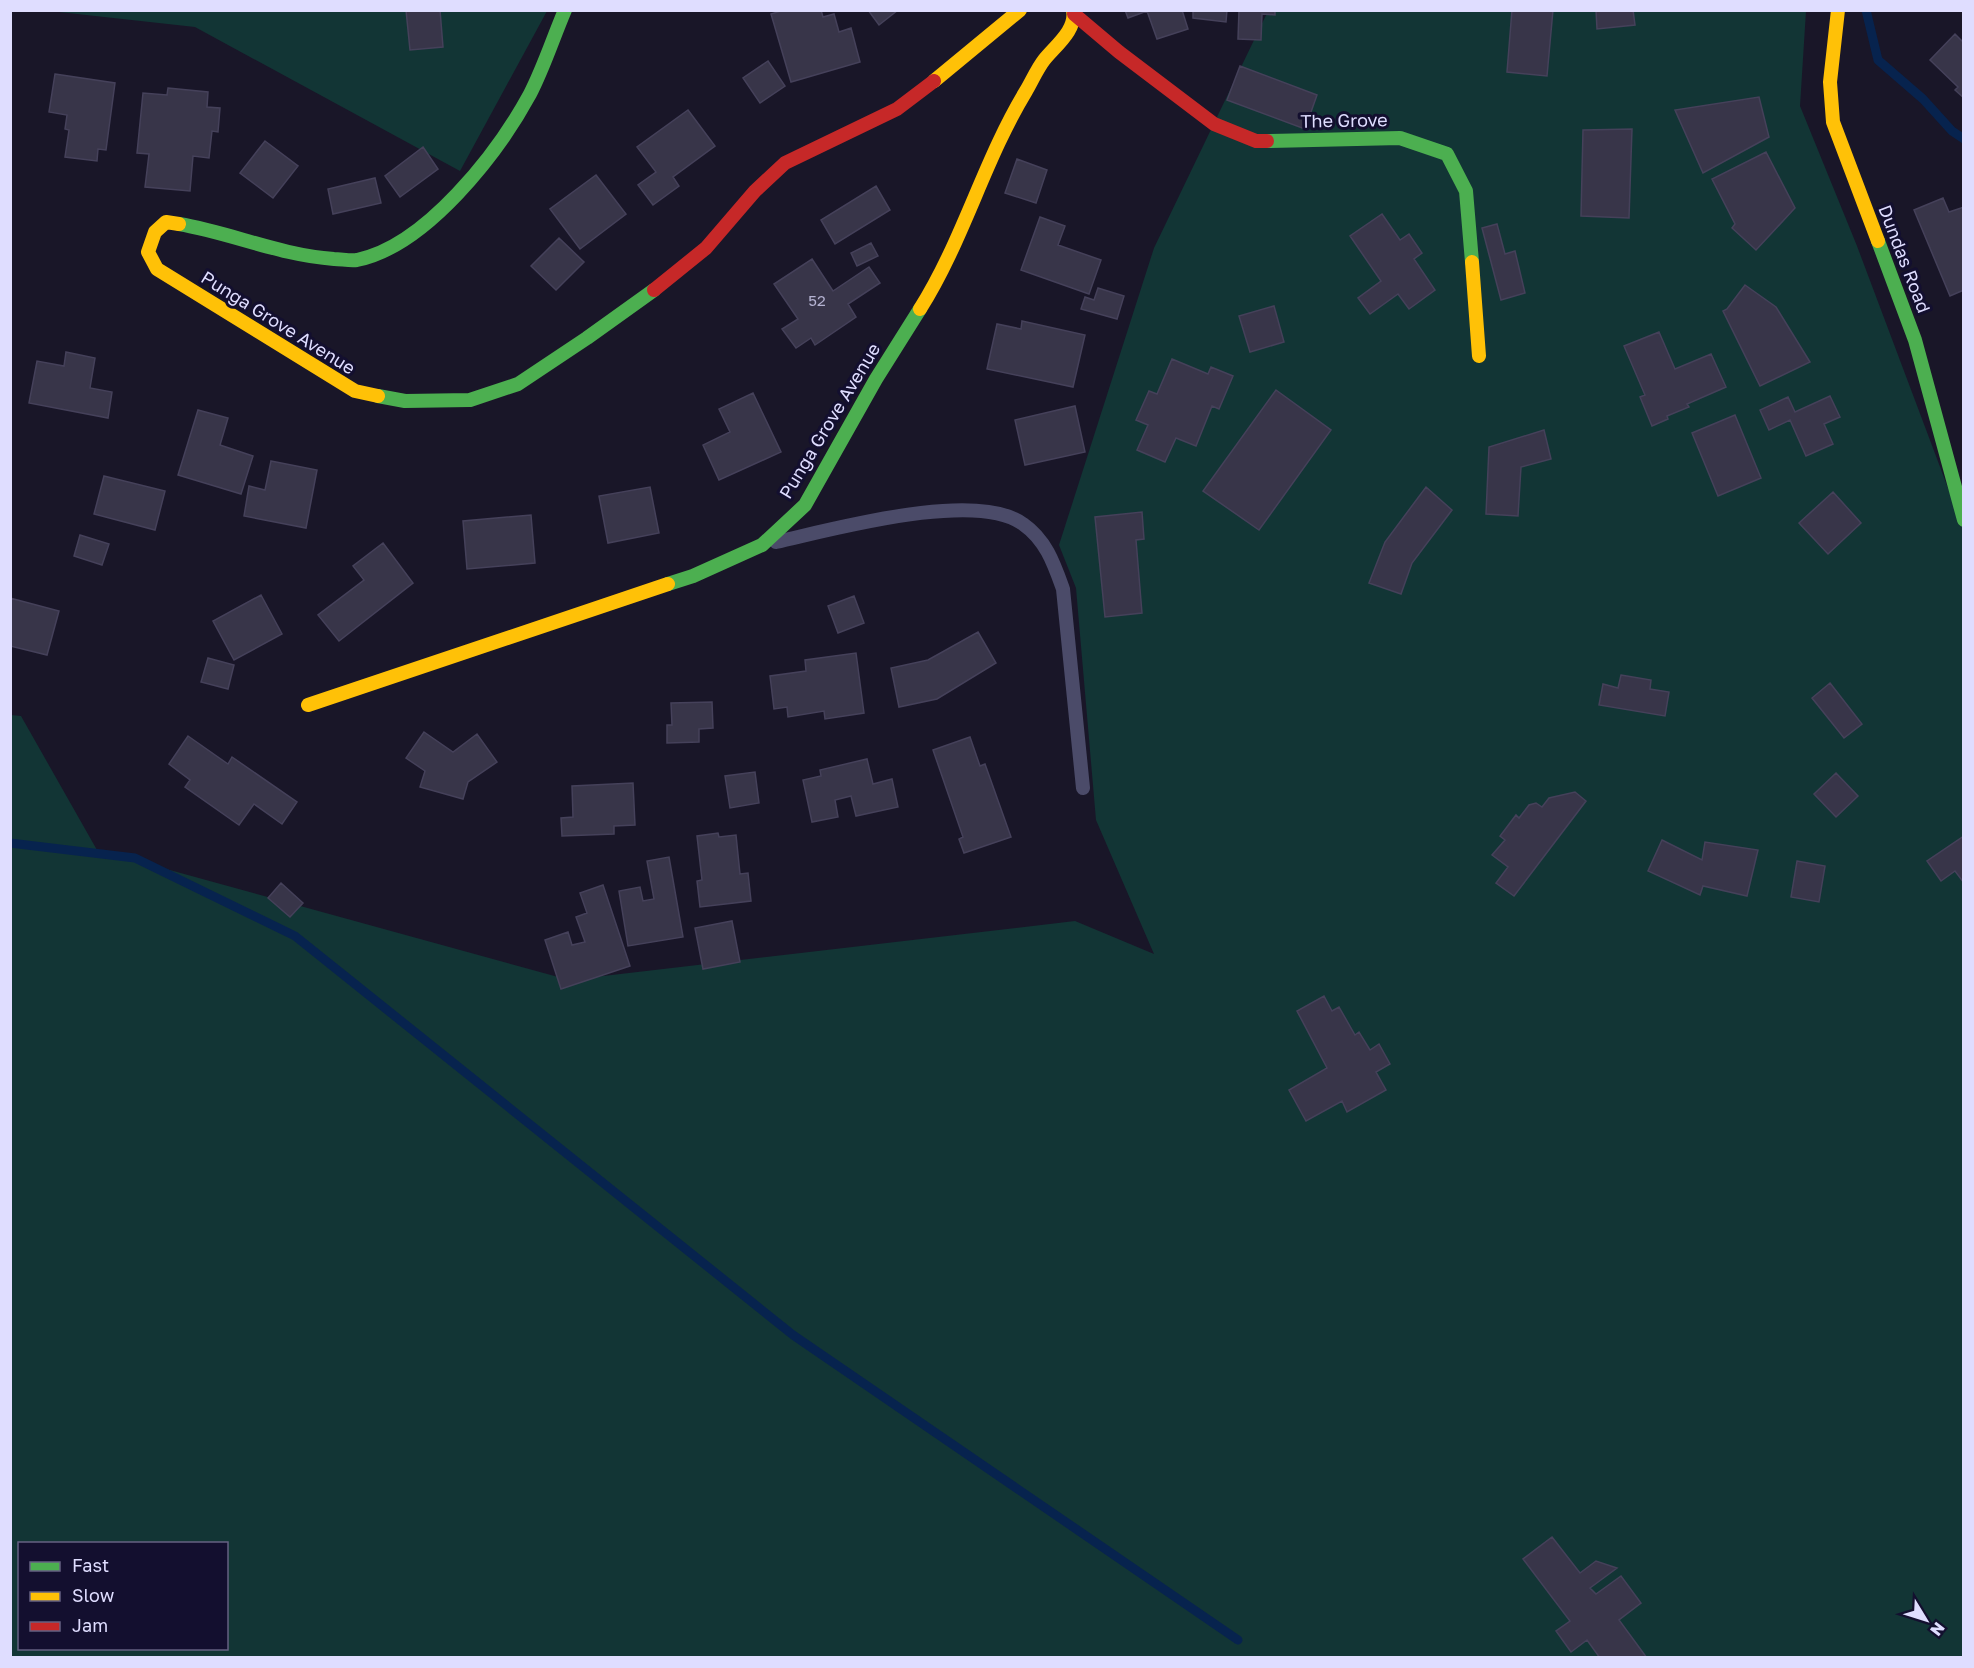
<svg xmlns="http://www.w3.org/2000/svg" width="1974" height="1668" font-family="'Golos Text',sans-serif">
<rect width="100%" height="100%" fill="#191628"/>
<!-- green -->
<path fill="#123535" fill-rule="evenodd" d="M50,11H547L460,171L195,27Z
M1268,11H1806L1800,106L1857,246L1963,528V1657L11,1658V715L21,716L97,850L569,980L1075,921L1154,954L1096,820L1076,588L1059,545L1154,248ZM20,1544H226V1648H20Z"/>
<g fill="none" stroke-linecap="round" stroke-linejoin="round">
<!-- stream -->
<path stroke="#07234e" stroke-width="9" d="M1866,10L1878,60L1923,99L1952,131L1964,139
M10,843L135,858L295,936L793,1335L1238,1640"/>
</g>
<!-- building -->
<path fill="#383549" stroke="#45415a" stroke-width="1.5" d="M406,10H440L443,47L410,50Z
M784,10H821L823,17L834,14L839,32L851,28L860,62L791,82L771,14Z
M868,10H898L879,25Z
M1125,10H1182L1188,29L1157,39L1147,11L1128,18Z
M1193,10H1227L1226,22L1193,18Z
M1239,10H1275V15L1262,14L1261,40L1238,39Z
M1512,10H1553L1547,76L1507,72Z
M1596,10H1633L1635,25L1597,29Z
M1955,34L1964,43V98L1955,90L1958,87L1930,60Z
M768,61L785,86L760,103L743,78Z
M1240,66L1317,95L1305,129L1227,100Z
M55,74L115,83L106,150L98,149L97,161L65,157L69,130L65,129L67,115L49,112Z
M168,88L208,92L207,107L220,108L218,132L212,131L209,158L193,156L190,191L145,187L149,154L137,153L143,93L167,95Z
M1759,97L1769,137L1703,173L1675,110Z
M688,110L715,146L673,177L679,186L653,205L638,185L656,172L637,147Z
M1632,129L1629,218L1581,216L1583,130Z
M265,141L298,166L273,198L240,173Z
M423,147L438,169L400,197L385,176Z
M1766,152L1795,208L1756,250L1732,228L1735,224L1712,179Z
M1017,159L1047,170L1036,203L1005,193Z
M596,175L626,214L580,249L550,209Z
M375,178L381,203L333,214L328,189Z
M876,186L890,210L835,244L821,220Z
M1943,198L1949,212L1964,207V290L1950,296L1914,210Z
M1382,214L1400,240L1409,234L1422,253L1414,259L1435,290L1409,309L1398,294L1370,314L1358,298L1381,281L1350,236Z
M1040,217L1065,226L1058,245L1101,260L1089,294L1021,270Z
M1497,224L1505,254L1515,251L1525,293L1501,300L1482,228Z
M559,238L584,262L556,290L531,266Z
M871,243L878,256L857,266L851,253Z
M812,259L833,291L869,267L880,283L848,304L856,317L815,345L811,338L796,348L782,329L798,319L774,284Z
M1745,285L1776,307L1810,362L1760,386L1723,311L1727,309Z
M1098,288L1124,296L1117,319L1081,309L1085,297L1094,300Z
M1274,306L1284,342L1250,352L1239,316Z
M1022,321L1085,335L1073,387L987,369L997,324L1021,329Z
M1659,332L1675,369L1711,354L1726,387L1687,404L1689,407L1667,416L1668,419L1652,426L1640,397L1645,395L1624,346Z
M66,352L95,358L90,388L112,392L108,418L29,403L37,361L64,366Z
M1172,359L1208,374L1211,367L1233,376L1219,409L1212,406L1196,446L1176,438L1165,462L1137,450L1148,425L1136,420L1149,391L1157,394Z
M1276,390L1331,430L1259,530L1203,491Z
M753,393L781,452L719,480L703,445L730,432L719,409Z
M1830,396L1840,417L1824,424L1833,444L1806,456L1790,420L1769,430L1760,410L1788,397L1795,412Z
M1075,406L1085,452L1025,465L1015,420Z
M198,410L228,418L220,445L253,456L241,494L178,475Z
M1735,415L1761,478L1718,496L1692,433Z
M1544,430L1551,459L1521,467L1518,516L1486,514L1489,447Z
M271,461L317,470L306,528L244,516L249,486L265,490Z
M104,476L165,491L155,530L94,514Z
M650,487L659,533L608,543L599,496Z
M1426,487L1452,510L1412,563L1401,594L1369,583L1385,542Z
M1833,492L1861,523L1828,554L1799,523Z
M1142,512L1144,539L1136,540L1142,613L1105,617L1095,517Z
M531,515L535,563L467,569L463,521Z
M80,535L109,544L102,565L74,556Z
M383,543L413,583L339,641L318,615L364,580L353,566Z
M261,595L282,634L234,660L213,621Z
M854,596L864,623L838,633L828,606Z
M10,598L59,611L47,655L10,646Z
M978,632L996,663L937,699L899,707L891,668L928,660Z
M856,653L864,713L825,719L824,711L788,717L787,707L774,709L770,676L806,671L805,660Z
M208,658L234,665L228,689L201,682Z
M1621,675L1651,680L1650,689L1669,692L1665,716L1599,705L1603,684L1618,688Z
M1830,683L1862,724L1844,738L1812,698Z
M712,702L713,728L699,729V742L667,743V725H672L671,703Z
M424,732L453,752L477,734L497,762L468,782L463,799L420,787L425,771L406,758Z
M188,736L228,764L232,757L297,802L282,824L254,804L239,825L185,787L190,780L169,764Z
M970,737L980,766L985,764L1011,837L964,853L959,839L963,837L933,750Z
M867,759L873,784L892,779L898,807L856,816L851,796L835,800L838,817L812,822L803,780L821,776L820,770Z
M755,772L759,803L730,808L725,776Z
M1836,773L1858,796L1836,817L1814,794Z
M633,783L635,825L614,826V834L562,836L561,818L573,817L572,786Z
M1575,792L1586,801L1514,896L1496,883L1508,867L1492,855L1505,840L1500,836L1516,815L1519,818L1529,805L1536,803L1542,807L1549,798Z
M718,833L719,837L736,835L740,874L748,873L751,901L700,907L697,881L702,880L697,836Z
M1964,836V883L1955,871L1941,881L1927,861Z
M1662,840L1702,860L1705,842L1758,850L1747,896L1703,886L1700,895L1648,871Z
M669,857L683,937L628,946L619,891L640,887L643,901L654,899L647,861Z
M1797,861L1825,866L1819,902L1791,897Z
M281,883L303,903L290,917L268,898Z
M603,885L630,966L561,989L545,940L568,932L572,945L585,942L576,917L587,913L580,893Z
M732,921L740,962L703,969L695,928Z
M1324,996L1332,1011L1339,1007L1355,1035L1359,1032L1370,1050L1379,1044L1390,1064L1376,1072L1386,1090L1347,1112L1342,1101L1306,1121L1289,1090L1327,1068L1297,1011Z
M1552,1537L1580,1573L1596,1561L1617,1568L1590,1588L1596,1594L1621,1576L1641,1603L1619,1620L1647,1658H1600L1587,1640L1571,1652L1556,1631L1570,1621L1523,1559Z"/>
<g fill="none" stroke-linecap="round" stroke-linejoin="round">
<!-- lane -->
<path stroke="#4b4b69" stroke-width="14" d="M776,542C831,530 976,489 1023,524C1046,540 1054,564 1063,589L1083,788"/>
<!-- fast -->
<path stroke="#4caf50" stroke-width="14" d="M1267,141L1400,138L1447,154L1466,191L1472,262
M179,224C232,233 279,255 334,259C341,259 350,261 357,260C426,246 498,153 530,94C544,67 553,38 565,10
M1878,241L1915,340L1964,520
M378,396L405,401L470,400L518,384L587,338L654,290
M668,584L693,576L762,545L805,505L876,379L920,309"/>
<!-- slow -->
<path stroke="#ffc107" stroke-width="14" d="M1838,10L1830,82L1833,122L1878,241
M934,81L1020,10
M179,224L166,222L155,232L148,252L157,269L355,391L378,396
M1472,262L1479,356
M920,309C963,241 984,160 1026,91C1032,81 1037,69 1044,60C1055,46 1077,30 1073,10
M308,705L668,584"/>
<!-- jam -->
<path stroke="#c62828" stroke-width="14" d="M1074,14L1119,52L1214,124L1256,141H1267
M654,290L706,248L755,191L785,163L897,109L934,81"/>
</g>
<g text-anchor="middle" stroke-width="6" stroke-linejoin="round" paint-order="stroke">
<!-- number labels -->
<g font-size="15" fill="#b5b3d2">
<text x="817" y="306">52</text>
</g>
<!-- street labels -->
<g font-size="18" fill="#dfddff" stroke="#130f2f">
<text transform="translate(1344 121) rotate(-1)" y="6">The Grove</text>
<text transform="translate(1904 259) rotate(69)" y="6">Dundas Road</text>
<text transform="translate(278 323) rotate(32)" y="6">Punga Grove Avenue</text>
<text transform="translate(830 421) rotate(-59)" y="6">Punga Grove Avenue</text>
</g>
</g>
<!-- border -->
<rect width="1974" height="1668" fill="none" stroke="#dfddff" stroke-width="24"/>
<!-- legend -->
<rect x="18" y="1542" width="210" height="108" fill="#130f2f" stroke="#656182" stroke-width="1.5"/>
<rect x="30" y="1562" width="30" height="9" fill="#4caf50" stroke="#656182" stroke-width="1.5"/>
<text x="72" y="1572" font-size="18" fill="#dfddff">Fast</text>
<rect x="30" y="1592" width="30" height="9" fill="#ffc107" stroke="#656182" stroke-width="1.5"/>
<text x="72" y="1602" font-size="18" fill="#dfddff">Slow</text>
<rect x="30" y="1622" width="30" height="9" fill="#c62828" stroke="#656182" stroke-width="1.5"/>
<text x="72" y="1632" font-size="18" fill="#dfddff">Jam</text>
<!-- north arrow -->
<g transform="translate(1926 1620) rotate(128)" stroke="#130f2f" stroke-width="4.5" paint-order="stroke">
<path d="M0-4.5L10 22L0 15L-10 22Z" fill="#dfddff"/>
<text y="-9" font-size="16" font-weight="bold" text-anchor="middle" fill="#dfddff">N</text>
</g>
</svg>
